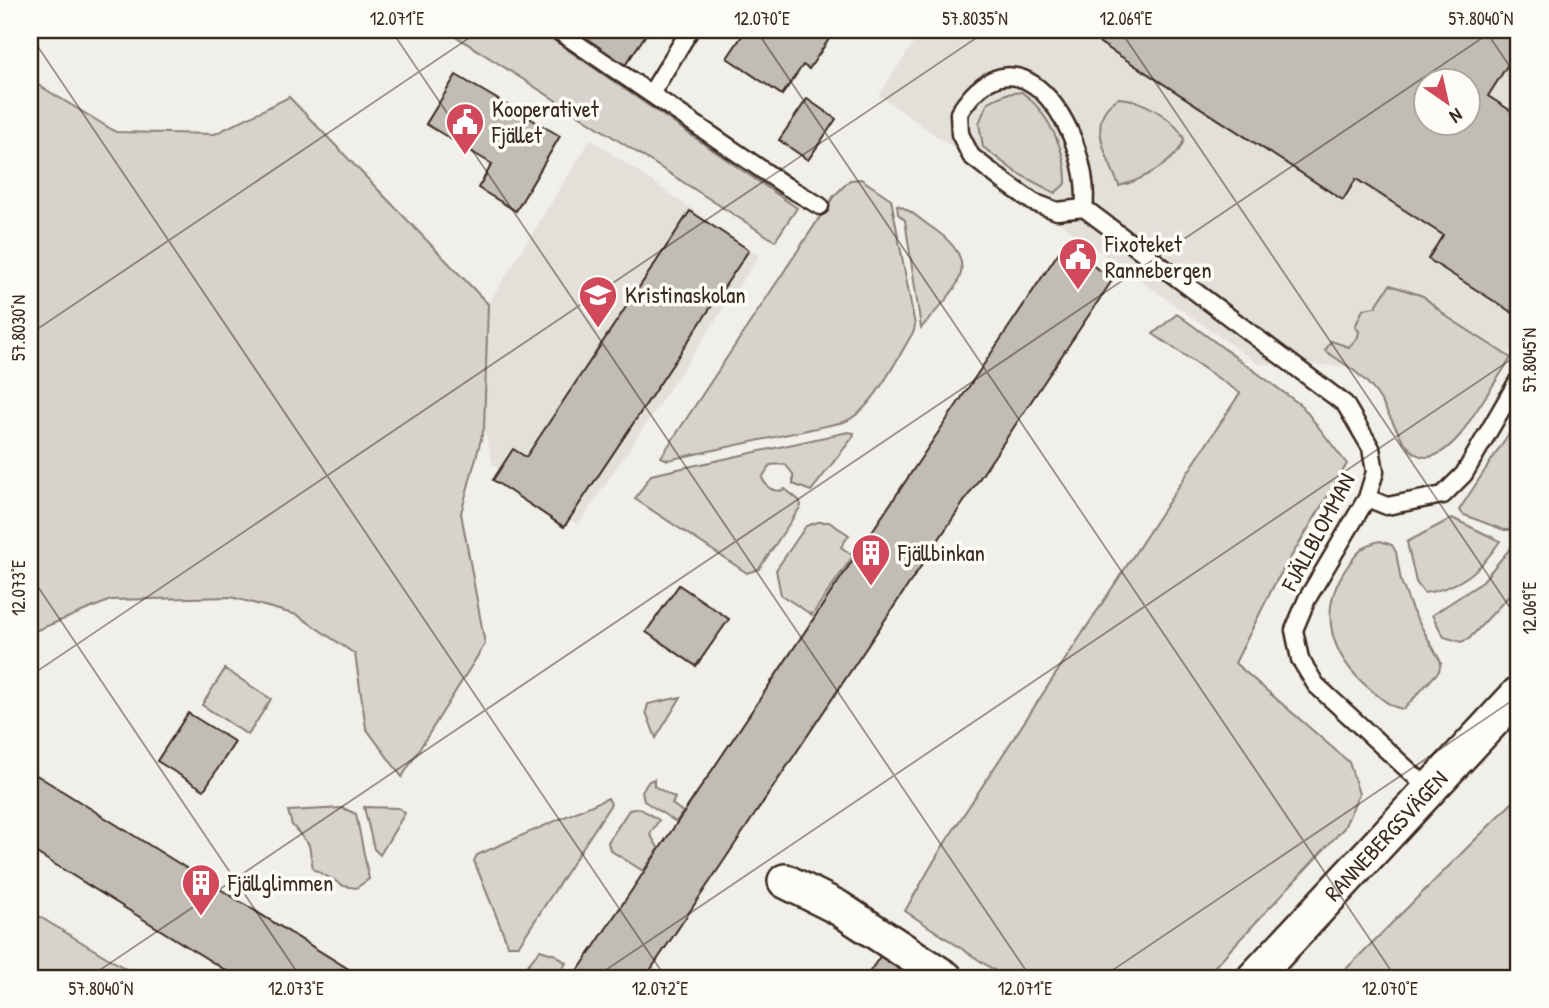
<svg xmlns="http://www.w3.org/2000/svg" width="1549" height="1008" font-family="'Patrick Hand',sans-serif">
<rect width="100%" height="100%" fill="#f1efea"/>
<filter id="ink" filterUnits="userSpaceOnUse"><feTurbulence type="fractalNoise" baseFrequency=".0143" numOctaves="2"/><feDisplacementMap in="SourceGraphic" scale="14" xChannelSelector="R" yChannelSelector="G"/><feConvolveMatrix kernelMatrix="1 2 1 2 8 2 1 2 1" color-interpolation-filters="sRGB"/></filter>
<g filter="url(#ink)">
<!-- built -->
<path fill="#e3e0da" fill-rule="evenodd" d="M922,30H1519V339L1496,369L1258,364L879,95ZM1426,80H1468V122H1426Z
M591,139L759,256L578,525L493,465L484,428L488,304Z"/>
<!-- green -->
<path fill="#d7d2cc" stroke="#897e75" stroke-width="2" d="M446,30H539L797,208L775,241Z
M30,80L116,132L215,134L289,97L488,304L484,428L461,513L485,644L402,777L366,728L355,654L297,615L231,597L111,600L30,633Z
M1022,92C1047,111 1067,151 1066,183L1055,193L1017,173L983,147L979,123L988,102L1006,94Z
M1119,98C1141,99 1175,118 1184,139C1179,161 1140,181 1119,186C1108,157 1083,118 1119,98Z
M861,179L891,199L915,325L914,331C897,358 873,411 844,422L668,460L661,457L834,196L850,180Z
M897,205C910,209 922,221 934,229C987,266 953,291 921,328L905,220L898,214Z
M1390,285L1423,296L1446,316L1511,358L1461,434C1411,493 1399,424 1376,393C1363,375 1344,363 1325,351L1331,341L1349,347L1358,337L1359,331L1355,327L1363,309L1375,307Z
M1177,314L1302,406L1347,464L1274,585L1235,663L1349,762L1359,794L1344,828L1204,978H1006L905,911L941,849L1240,393L1153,334Z
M1519,418V519L1509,530H1504L1464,515L1459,510Z
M848,432L854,433L853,437L811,491L793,484V474L785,464L770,465L762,478C767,488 774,494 785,489L800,501L801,506L759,569L747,573L635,499L651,475Z
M1452,518L1500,541C1481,570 1460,588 1424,593L1416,582L1407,542Z
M818,522H829L849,535L841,547L853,556L812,615L781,595L776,570L806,526Z
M1519,538V585L1469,639L1461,642L1444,637L1432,615L1481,583Z
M1380,541L1392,545L1396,552L1401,581L1412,610L1441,662L1439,671L1404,709C1391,708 1381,698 1371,690C1331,657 1316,612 1347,567C1356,554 1364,544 1380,541Z
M225,669L271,699L248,735L202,705Z
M681,697L656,738L646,712L648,704Z
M654,779V786L675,798L672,804L683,812L676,822L644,801L642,791L649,781Z
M1519,796V978H1337Z
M608,798L611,804L519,945H508L474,861L477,855Z
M364,807L399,808L405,813L380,855L374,849Z
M343,808L356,814L369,879L356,888L344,886L313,869L309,845L292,825L288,811Z
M639,808L659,820L650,834L659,849L643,871L610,850L608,842L629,810Z
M30,911L141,978H30Z
M540,950L556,955L566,963L559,975L564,978H522L520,975Z"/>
<!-- building -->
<path fill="#c1bcb4" stroke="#3b2a1e" stroke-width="2" fill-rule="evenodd" d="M569,30H649L624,67Z
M746,30H835L809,69L803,65L782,95L727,58Z
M1080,30H1519V47L1488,96L1519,116V317L1428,259L1443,235L1356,179L1343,200ZM1426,80H1468V122H1426Z
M456,75L560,136L516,211L478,188L492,164L426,124Z
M807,99L836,119L808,160L779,140Z
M690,211L749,250L564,527L493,480L513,449L526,457Z
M1063,246L1113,279L725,859L645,978H573Z
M679,585L729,619L696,666L646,632Z
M188,713L235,742L204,790L157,761Z
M30,771L191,871L363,978H238L30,849Z
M881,955L916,978H874L868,974Z"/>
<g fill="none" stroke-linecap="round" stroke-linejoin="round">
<!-- service casing -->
<g stroke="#3b2a1e" stroke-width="21">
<path id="service" d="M557,30L786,186L820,206
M652,92L690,30
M1084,208C1093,142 1022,13 959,113L960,134L971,156L1002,180L1033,202L1057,211L1084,208L1345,404L1371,448L1375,472L1367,498L1307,599L1294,630L1300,659L1316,685L1431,791
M1367,498L1387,506L1443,495L1464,474L1519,379"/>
</g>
<!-- minor casing -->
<g stroke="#3b2a1e" stroke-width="38">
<g id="minor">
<path d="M785,881L837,907L946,978"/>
<path id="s1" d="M1254,978L1519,693"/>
</g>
</g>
<!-- service -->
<use href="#service" stroke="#fdfcf7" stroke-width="16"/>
<!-- minor -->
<use href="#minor" stroke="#fdfcf7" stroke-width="33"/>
</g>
</g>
<!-- ticks -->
<path fill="none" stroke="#3b2a1e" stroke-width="2" stroke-opacity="0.45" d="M391,30L1031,978M756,30L1396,978M1120,30L1519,621M1485,30L1519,80M30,35L666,978M30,334L481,30M30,575L301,978M30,676L988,30M88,978L1494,30M594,978L1519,354M1101,978L1519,696"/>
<!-- icons -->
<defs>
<g id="civic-pin" transform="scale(2.0125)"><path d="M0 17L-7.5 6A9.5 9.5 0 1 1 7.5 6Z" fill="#d1495b" stroke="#fdfcf7"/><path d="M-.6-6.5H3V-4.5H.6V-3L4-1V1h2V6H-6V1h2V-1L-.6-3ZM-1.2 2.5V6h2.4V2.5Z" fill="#fff"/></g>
<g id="school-pin" transform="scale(2.0125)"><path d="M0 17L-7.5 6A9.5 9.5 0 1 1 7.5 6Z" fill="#d1495b" stroke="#fdfcf7"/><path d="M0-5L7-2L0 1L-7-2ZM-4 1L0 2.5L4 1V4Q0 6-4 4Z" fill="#fff"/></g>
<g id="building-pin" transform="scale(2.0125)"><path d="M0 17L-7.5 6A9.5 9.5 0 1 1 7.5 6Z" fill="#d1495b" stroke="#fdfcf7"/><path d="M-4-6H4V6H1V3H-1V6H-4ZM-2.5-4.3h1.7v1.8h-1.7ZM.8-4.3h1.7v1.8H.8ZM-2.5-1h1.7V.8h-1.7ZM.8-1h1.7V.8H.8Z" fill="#fff"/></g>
</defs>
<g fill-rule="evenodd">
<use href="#civic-pin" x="465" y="122"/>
<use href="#civic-pin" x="1078" y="257"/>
<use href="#school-pin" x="598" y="295"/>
<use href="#building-pin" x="871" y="553"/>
<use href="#building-pin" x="201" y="883"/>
</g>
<g text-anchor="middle" stroke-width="7" stroke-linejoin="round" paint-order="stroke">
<!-- poi labels -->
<g font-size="23" fill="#3b2a1e" stroke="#fdfcf7" text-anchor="start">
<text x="492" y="117">Kooperativet<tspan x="492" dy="26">Fjället</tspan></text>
<text x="1105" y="252">Fixoteket<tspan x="1105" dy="26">Rannebergen</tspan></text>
<text x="625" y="303">Kristinaskolan</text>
<text x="898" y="561">Fjällbinkan</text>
<text x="228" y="891">Fjällglimmen</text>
</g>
<!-- street labels -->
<g font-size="23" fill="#3b2a1e" stroke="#fdfcf7">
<text transform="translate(1318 532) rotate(-62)" y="8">FJÄLLBLOMMAN</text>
<text dy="8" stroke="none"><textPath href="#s1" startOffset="194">RANNEBERGSVÄGEN</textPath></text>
</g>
</g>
<!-- margin -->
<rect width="1549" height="1008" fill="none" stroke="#fdfcf7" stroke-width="77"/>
<!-- north arrow -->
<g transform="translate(1447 102) rotate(146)"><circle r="33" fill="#fdfcf7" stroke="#afa8a0" stroke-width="2"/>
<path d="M0-5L12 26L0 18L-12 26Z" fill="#d1495b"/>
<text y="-10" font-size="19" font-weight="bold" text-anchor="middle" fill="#3b2a1e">N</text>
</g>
<rect x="38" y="38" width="1472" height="932" fill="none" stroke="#3b2a1e" stroke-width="2.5"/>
<g font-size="18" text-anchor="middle" fill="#3b2a1e">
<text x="397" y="25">12.071°E</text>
<text x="762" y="25">12.070°E</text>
<text x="975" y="25">57.8035°N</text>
<text x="1126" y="25">12.069°E</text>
<text x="1481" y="25">57.8040°N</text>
<text transform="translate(19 328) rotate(-90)" y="6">57.8030°N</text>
<text transform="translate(1530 360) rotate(-90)" y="6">57.8045°N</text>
<text transform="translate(19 588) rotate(-90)" y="6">12.073°E</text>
<text transform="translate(1530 608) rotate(-90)" y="6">12.069°E</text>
<text x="101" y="995">57.8040°N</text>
<text x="296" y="995">12.073°E</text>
<text x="660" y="995">12.072°E</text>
<text x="1025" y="995">12.071°E</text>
<text x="1390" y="995">12.070°E</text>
</g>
</svg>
